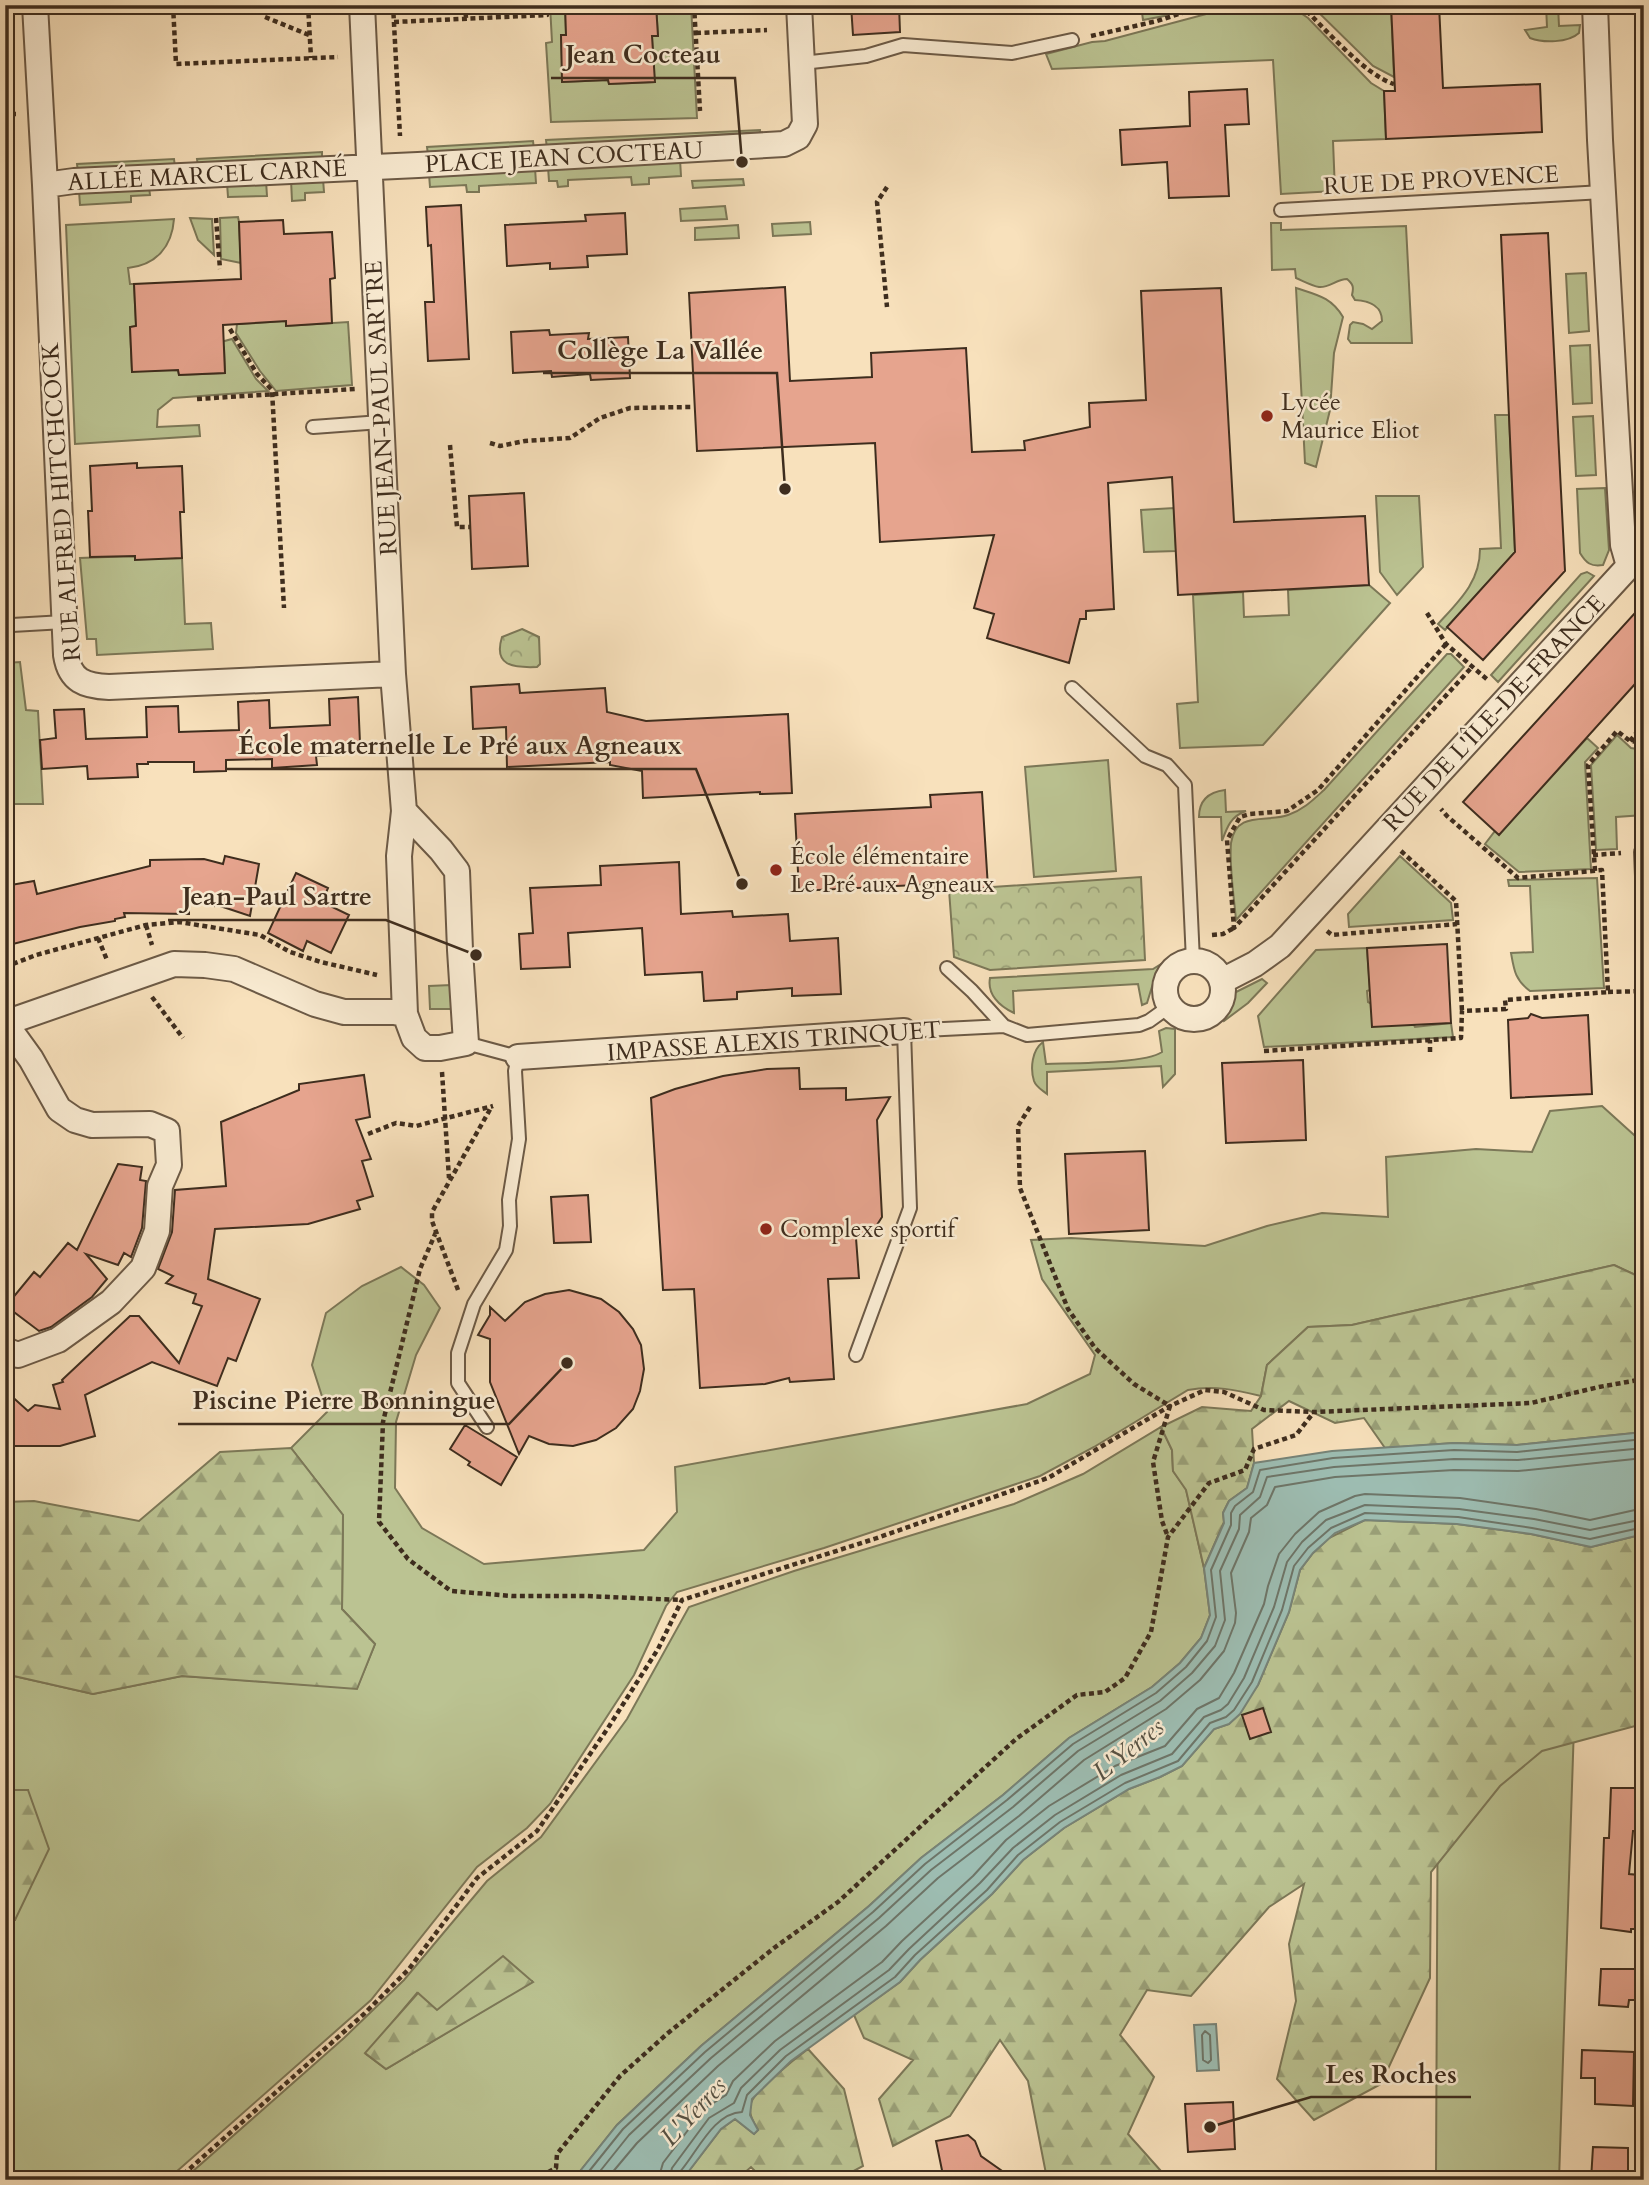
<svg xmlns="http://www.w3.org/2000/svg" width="1649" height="2185" font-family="Cardo,serif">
<defs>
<pattern id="forest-firs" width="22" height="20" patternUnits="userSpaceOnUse" patternTransform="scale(1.75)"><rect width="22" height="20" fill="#bbc392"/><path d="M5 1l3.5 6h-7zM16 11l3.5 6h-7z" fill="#999f77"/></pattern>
<pattern id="park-crowns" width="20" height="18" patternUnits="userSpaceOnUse" patternTransform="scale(1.75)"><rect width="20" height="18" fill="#bbc392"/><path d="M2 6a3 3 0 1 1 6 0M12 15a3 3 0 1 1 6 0" fill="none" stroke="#999f77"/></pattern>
</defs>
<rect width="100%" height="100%" fill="#f8e1bc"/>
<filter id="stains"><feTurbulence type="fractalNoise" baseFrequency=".00286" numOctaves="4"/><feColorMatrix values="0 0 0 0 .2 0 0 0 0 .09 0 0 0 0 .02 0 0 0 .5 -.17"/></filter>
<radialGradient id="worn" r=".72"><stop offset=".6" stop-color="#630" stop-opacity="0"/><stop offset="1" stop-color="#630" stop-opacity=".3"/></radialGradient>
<!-- green -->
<path fill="#bbc392" stroke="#7c7858" stroke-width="2" fill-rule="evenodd" d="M550,5H565L566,35L561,36L563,82L608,80L609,84L654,82L652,36H658L656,5H691L697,118L551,122L546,43L552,42Z
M1141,5H1185L1164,16L1143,20Z
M1240,5H1289L1308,18L1371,83L1384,91L1386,139L1333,141L1335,191L1281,194L1273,60L1052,69L1046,54L1092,42L1105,41Z
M1311,5H1391L1394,77L1373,66Z
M1546,5H1558L1559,26L1580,25L1579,33C1568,43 1543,43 1530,38L1525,30L1547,27Z
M760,130L761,138L547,149L546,140Z
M533,141L534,149L428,155L427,147Z
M322,152V160L198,167L197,159Z
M174,159L175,167L78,172L77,164Z
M680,159L681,176L649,178V184L632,185L631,177L568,180V186L558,187L557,181H549L548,167Z
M535,168L536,183L479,186V192H467L466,185L430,187L429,174Z
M323,179L324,192L305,193V200L292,201L291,180Z
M743,179L744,185L693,188L692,181Z
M266,181L267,196L228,197L227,183Z
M149,187L150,195L131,196V202L80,205L79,191Z
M725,206L727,219L681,221L680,209Z
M238,217L239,222L241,263L221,259L220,218Z
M190,218L212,219L214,255L198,240Z
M174,219C172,247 156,265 128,268L130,284H134L136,326L130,327L132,371L178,370L179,375L225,373L224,348L221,342L232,339L256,379L268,391L173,398L158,410L157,427L199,425L200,436L75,444L66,225Z
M810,222L811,234L773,236L772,224Z
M1271,223H1281V230L1406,226L1412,343H1351L1348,339L1350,325L1353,322L1363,324L1372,329L1382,321C1382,305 1369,301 1355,300L1352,295C1354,287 1353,284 1347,279C1337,279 1329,288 1319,287C1312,286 1303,281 1296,278L1295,269L1272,270Z
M738,225L739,238L695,240V228Z
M1586,273L1589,331L1569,333L1566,274Z
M1296,288C1317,295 1331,297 1343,317L1334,353L1330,410L1316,467L1305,463Z
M286,321V326L348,322L352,385L276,391L260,371L236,333L237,324Z
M1590,345L1592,403L1573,404L1570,346Z
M1495,415H1509L1515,552L1445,630L1438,624C1459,601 1480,582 1480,549L1501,548Z
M1593,416L1596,475L1576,476L1573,417Z
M1605,488L1609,550L1603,565C1591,567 1586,563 1580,553L1577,489Z
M1376,496H1419L1423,567L1397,595L1380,572Z
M1174,508L1176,551L1144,552L1141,510Z
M135,556V559L182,558L185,624L211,623L213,649L97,655L96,639H87L80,558Z
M1587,572L1594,576L1498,682L1491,675L1581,574Z
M1369,585L1390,603L1263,745L1180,748L1177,704L1198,702L1193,595L1243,592L1244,617L1289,615L1288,590Z
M1447,654H1451L1464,667L1236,920C1234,897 1229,865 1231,843C1236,810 1266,823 1288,815C1303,810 1313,800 1324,790Z
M20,662L26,710L38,711L43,804H5V663Z
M1617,735L1631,748L1644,750V815L1616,817L1617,849L1596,850L1591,765Z
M1587,738L1598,748L1585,762L1591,869L1519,872L1485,844L1495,831L1499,834Z
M1108,760L1116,871L1034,877L1025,767Z
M1225,790L1226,812L1246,811C1231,816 1227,827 1222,841L1221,817H1199C1199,800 1209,792 1225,790Z
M1400,856L1451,903L1453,920L1349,927L1348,914Z
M1597,878L1604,988L1530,991C1515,980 1514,970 1511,953L1533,952L1530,886H1509L1508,880Z
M1367,948L1370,990L1367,991L1368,1002L1414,1025L1415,1027L1451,1023L1453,1037L1264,1047L1258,1016L1316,950Z
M1169,959L1155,977L1147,1003L1142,1005L1138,984L1013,991L1014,1013C999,1006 987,994 990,978L1153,969Z
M1262,979L1267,983L1248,1003L1224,1021L1222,1017L1229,1006L1234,993Z
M451,985L452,1009H430L429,986Z
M1166,1028L1175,1029V1074L1163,1087L1161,1066L1047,1072V1094C1042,1090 1036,1087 1034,1081C1030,1068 1032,1050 1043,1042L1046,1064C1070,1063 1145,1064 1162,1052L1159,1031Z
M1602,1106L1644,1144V1279L1614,1265L1352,1325L1308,1327L1267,1365L1261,1396C1236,1390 1214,1385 1188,1390L1094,1447L1040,1476L824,1548L677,1592L666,1606L634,1675L550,1804L527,1828L477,1867L371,2000L167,2180H5V1920H15L28,1790H5V1674L93,1694L182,1676L357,1688L375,1644L342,1609L343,1515L291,1448L327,1412L312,1365L326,1313L362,1286L401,1267L424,1285L440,1308L416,1355L396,1422L395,1488L422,1528L484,1564L644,1550L677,1512L675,1467L1027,1404L1090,1374L1095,1355L1042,1279L1031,1240L1071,1238L1205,1246L1267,1226L1322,1213L1388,1217L1386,1157L1476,1149L1532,1152L1550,1111Z
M1161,1427L1172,1450L1173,1471L1186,1489L1204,1568L1210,1615L1201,1638L1180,1663L1152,1687L1069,1738L1003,1795L921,1858L869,1906L701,2046L617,2125L573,2180H214L192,2172L344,2038L404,1980L487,1881L541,1837L627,1719L689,1607L794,1571L1014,1504L1083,1474ZM533,1981L386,2069L366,2054L417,1993L437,2011Z
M1439,1524L1580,1544L1559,2180L1436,2178Z"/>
<!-- forest -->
<path fill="url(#forest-firs)" stroke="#7c7858" stroke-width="2" d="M1614,1265L1644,1279V1432L1517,1445L1454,1443L1385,1448L1364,1418L1335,1423L1289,1401L1252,1429L1254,1463L1247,1488L1229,1501L1223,1513L1224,1522L1204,1568L1186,1490L1173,1471L1172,1450L1161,1427L1202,1407L1251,1411L1261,1396L1267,1365L1308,1327L1352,1325Z
M291,1448L343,1515L342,1609L375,1644L357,1689L182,1676L93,1694L5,1674V1502L34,1501L139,1521L220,1452Z
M1365,1520L1457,1524L1531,1534L1591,1547L1644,1534V1690L1639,1725L1542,1751L1500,1786L1431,1872L1430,1978L1381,2084L1314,2120L1277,2079L1296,2001L1289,1944L1304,1884L1269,1907L1191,1996L1147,1990L1120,2035L1154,2077L1128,2134L1169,2180L1047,2179L1028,2081L1000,2040L950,2116L893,2146L879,2099L913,2060L864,2038L854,2015L900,1982L920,1960L992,1894L1023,1860L1064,1828L1129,1789L1160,1777L1182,1766L1214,1729L1229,1724L1258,1685L1289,1612L1300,1570L1313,1553L1329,1538Z
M5,1790H28L49,1849L15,1920H5Z
M503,1956L533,1982L386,2069L365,2053L418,1993L437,2010Z
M808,2049L844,2089L863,2166L837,2180H764L751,2167L736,2180H682L721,2129L735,2119L754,2134L758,2130C753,2121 748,2114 751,2103C754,2091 796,2058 808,2049Z"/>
<!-- park -->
<path fill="url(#park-crowns)" stroke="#7c7858" stroke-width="2" d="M522,629L539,637L540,664L537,667C513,668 493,666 502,637Z
M1141,877L1145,960L990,970L954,957L949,890Z"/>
<!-- water -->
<path fill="#9dbdb2" stroke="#778377" stroke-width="2" d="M1644,1432V1534L1591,1547L1531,1534L1457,1524L1365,1520L1335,1533L1313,1553L1300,1570L1289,1612L1258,1685L1240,1714L1229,1724L1214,1729L1182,1766L1160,1777L1129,1789L1064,1828L1023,1860L992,1894L920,1960L900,1982L791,2061L752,2099L750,2115L758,2130L754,2134L735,2119L721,2129L682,2180H573L617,2125L701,2046L869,1906L921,1858L1003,1795L1069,1738L1152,1687L1180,1663L1201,1638L1210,1615L1204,1568L1224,1523L1223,1513L1229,1501L1247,1488L1254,1463L1332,1451L1454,1443L1517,1445Z
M1216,2024L1219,2070L1197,2071L1194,2025Z"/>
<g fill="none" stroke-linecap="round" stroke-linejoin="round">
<!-- shore -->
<path stroke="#6e7568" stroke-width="2" d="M1205,2031L1210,2035L1211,2060L1208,2063L1203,2060L1202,2035Z
M582,2180L623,2129L705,2052L873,1912L925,1864L1007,1800L1073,1744L1156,1693L1186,1667L1207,1641L1216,1617L1211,1570L1231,1525V1513L1235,1506L1253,1492L1260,1470L1333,1458L1454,1450L1517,1452L1644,1439
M593,2180L629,2135L711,2058L879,1918L931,1870L1013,1807L1078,1751L1160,1701L1192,1673L1215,1646L1225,1620L1220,1571L1239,1529L1240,1515L1260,1497L1267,1477L1334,1467L1454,1459L1518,1460L1644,1448
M606,2180L637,2143L718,2066L886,1926L938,1878L1019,1816L1084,1760L1166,1709L1200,1680L1224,1651L1235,1623L1236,1613L1231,1573L1249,1532L1251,1518L1267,1505L1275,1487L1335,1477L1454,1470L1518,1471L1644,1458
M658,2180L663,2163L704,2109L726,2095L733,2081L775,2041L882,1962L902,1941L973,1876L1006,1840L1049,1806L1115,1766L1165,1746L1197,1709L1219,1698L1234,1673L1264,1604L1268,1586L1279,1554L1295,1534L1319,1512L1355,1496L1365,1494L1460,1498L1536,1509L1590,1520L1644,1508
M669,2180L672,2168L709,2118L734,2103L741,2088L780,2050L889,1970L909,1949L980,1883L1013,1848L1055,1815L1121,1775L1172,1754L1204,1717L1221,1710L1228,1704L1244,1678L1274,1607L1287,1562L1302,1542L1326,1520L1365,1505L1459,1509L1534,1519L1590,1530L1644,1519
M678,2180L679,2173C697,2153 713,2113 742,2112L747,2095L786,2056L895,1977L915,1955L987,1890L1018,1855L1060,1822L1125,1783L1178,1761L1210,1723L1226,1717L1234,1710L1252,1682L1282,1610L1294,1566L1308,1548L1331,1528L1365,1513L1458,1517L1532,1528L1590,1539L1644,1527"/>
</g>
<!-- building -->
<path fill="#e6a48e" stroke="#3e2d1e" stroke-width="2" d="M565,5H656L658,36H652L655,82L609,84L608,80L562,82L561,35H566Z
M851,5H899L900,32L853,35Z
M1391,5H1439L1443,88L1540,84L1542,132L1386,139L1384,91H1395Z
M1247,89L1249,124L1225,125L1229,196L1169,198L1167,162L1122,165L1120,130L1190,126L1189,92Z
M461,205L469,359L428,361L425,302H434L431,245L428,246L426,207Z
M625,213L627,254L587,256L588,267L550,269V263L507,266L505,225L586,221L585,215Z
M283,220L284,234L332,232L335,278L330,279L332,323L286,326V321L223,325L225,373L179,375L178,370L132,372L130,327L136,326L134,284L241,279L239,222Z
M1548,233L1565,571L1483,660L1447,627L1515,552L1501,235Z
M785,287L790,381L872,377L871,353L966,348L972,452L1025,450L1024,441L1090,427L1089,403L1146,400L1141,291L1221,288L1234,522L1365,516L1369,585L1178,595L1172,477L1108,483L1114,609L1086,611V619H1080L1069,663L987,638L994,614L974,608L994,535L880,542L875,443L697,451L689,293Z
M549,330L550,335L589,333L588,339L628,337L630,378L591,380L590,374L552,377L551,371L513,373L511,332Z
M137,463V468L182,466L184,512H180L182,558L135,560V556L90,557L88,511H92L90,466Z
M524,493L528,566L472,569L469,496Z
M1644,603V674L1499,835L1463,802Z
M519,684L520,693L605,688L607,712L646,721L788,714L792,793L760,794V792L643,798L642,771L610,765V762L507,767L506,727L473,729L471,687Z
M358,697L360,743L331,745L332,755L316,756L317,765L272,768V759L226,760V771L194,772V762H148V764H137L138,777L88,779L87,766L42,769L40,740L56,738L54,710L84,709L86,739L147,737L146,707L178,706L179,732L239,730L238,702L269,700L270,728L330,725L329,699Z
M982,792L988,888L936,891L935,884L799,891L795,814L931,807L930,795Z
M225,856L259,864L250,916L214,904V906L189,899V914L124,913L125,917L115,919V921L80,927L5,946V886L34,881L37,894L150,866V860L204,859L223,864Z
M679,862L681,914L732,911L733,917L788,914L790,941L838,938L841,994L792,996V988L737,992V999L704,1001L702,972L645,975L642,928L568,933L570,967L521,969L519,934L533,933L530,888L601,885L600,866Z
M296,873L328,888L322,902L349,915L331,953L307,941L303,951L268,933Z
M1447,944L1451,1023L1372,1027L1367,948Z
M1531,1014L1542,1018L1588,1015L1592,1094L1511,1098L1508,1020L1528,1018Z
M1303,1060L1306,1140L1226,1143L1222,1063Z
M799,1068L800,1089L846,1088V1100L890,1097L877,1120L882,1217L875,1228L856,1238L859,1278L828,1279L834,1379L790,1382L789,1378L765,1384L700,1388L694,1289L663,1290L651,1098L675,1089L723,1076L767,1069Z
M364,1075L370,1117L356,1120L371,1159L362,1161L373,1196L357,1201L360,1209L308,1224L215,1229L208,1279L260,1299L236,1361L228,1358L217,1386L152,1362L85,1395L95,1436L60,1446H5V1415L8,1393L28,1411L35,1405L60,1409L53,1385L63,1382L62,1380L130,1316H139L179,1363L202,1306L193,1303L196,1294L166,1283L173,1276L158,1269L172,1232L175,1190L226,1186L221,1122L299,1090V1084Z
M1145,1151L1149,1230L1069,1234L1065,1154Z
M118,1164L142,1167L140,1180L146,1181L142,1228L131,1257L124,1253L118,1265L86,1254L107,1279L92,1297L51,1327L39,1331L6,1306L34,1272L40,1277L68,1243L77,1250Z
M588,1195L591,1242L554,1243L551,1197Z
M569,1290L601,1299L619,1312L633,1329L641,1345L644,1369L640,1391L633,1409L616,1428L596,1440L573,1446L549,1444L529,1436L519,1454L490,1382V1339L478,1335L490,1315V1307L505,1321L525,1302L545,1294Z
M465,1425L517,1457L501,1485L468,1465L470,1462L450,1449Z
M1263,1708L1271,1732L1250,1739L1242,1715Z
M1611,1788H1639L1638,1802L1642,1803L1641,1831H1633L1629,1874L1639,1875L1638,1929H1631V1932L1601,1928L1604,1838H1609Z
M1601,1969H1644V1980L1635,1987L1636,2000H1629L1628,2007L1599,2005Z
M1582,2050L1634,2052L1633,2106L1595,2104V2078H1581Z
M1233,2102L1235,2149L1188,2152L1185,2104Z
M968,2135L975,2141L981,2156L1015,2180H944L936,2141Z
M1593,2147L1628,2148V2176L1620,2177V2180H1591Z"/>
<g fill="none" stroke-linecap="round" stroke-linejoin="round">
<!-- lane casing -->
<g stroke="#6c5a46" stroke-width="16">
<path id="lane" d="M802,63L866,56L903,45L1012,53L1072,40
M1281,210L1603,192
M313,427L381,422
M12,625L64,622
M1072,688L1145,756L1167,765L1185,785L1193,961
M1644,852H1641L1644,924
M947,968L972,991L1004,1026
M466,1043L518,1057L515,1071L519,1139L509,1200L510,1226L506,1250L474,1304L458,1353V1383L487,1427
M856,1355L910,1208L904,1031L1004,1026L1027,1035L1139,1025L1149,1021L1170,1006"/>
</g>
<!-- street casing -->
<g stroke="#6c5a46" stroke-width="28">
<path id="street" d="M35,5L45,185L66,655C70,681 85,686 109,687L393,674
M362,5L393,674L404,811L399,856L405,1014L414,1038L425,1048H440L466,1043L460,950L457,871L441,850L404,811
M1595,5L1600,140L1623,545L1629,566
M45,185L74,181L418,165L784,144L798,137L805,124L799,5
M1165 990a29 29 0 1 1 58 0a29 29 0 1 1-58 0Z
M1222,981L1255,964L1280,946L1629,566
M5,1023L31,1059L59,1109L75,1120L92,1125L150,1124L167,1131L169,1165L160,1186L157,1231L143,1268L111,1302L58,1340L18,1355L5,1350
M5,1023L174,964L205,965L234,969L315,1004L344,1012H394L405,1014
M518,1057L904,1031"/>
</g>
<!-- path -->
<path stroke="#3e2d1e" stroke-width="4.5" stroke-dasharray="5 3.5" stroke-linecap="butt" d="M173,5L176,64L338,57
M308,5L311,58
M393,5L400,136
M465,5L466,18
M694,5L700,111
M1301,5C1323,27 1366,76 1394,84
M265,17L309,35
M394,22L547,15V5
M696,33L767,30
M1091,36L1157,21L1191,10
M5,114H16
M887,187L877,202L887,307
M216,218L220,269
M230,329L257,374L272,390L284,608
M197,399L355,389
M490,443L500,446L525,441L570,438L600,418L630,408L691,407
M450,445L457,527H470
M1427,613L1446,644L1489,681
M1446,644L1318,790L1287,811L1250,814L1240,817L1227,840L1234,928L1472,667
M1630,741L1644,723
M1401,851L1456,901L1462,1011
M1593,855L1621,853
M1595,871L1588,765L1617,731L1630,741L1644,743
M146,925L152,945
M1327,931L1332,935L1457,924
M1212,935L1223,934L1234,928
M98,938L107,960
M5,967L36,955L146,925L179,922L260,935L290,952L321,962L377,975
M1608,992L1644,991
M152,997L183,1038
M1264,1051L1461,1038L1462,1011L1506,1009L1505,1000L1608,992L1602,870L1518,878L1447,816L1441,809
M1430,1052V1040
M442,1072L449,1178
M1030,1107L1018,1126L1020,1188L1068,1309L1095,1348L1134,1384L1170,1406L1153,1462L1162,1521L1168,1537
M368,1134L396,1123L416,1126L493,1106
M436,1232L420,1269L383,1422L379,1522L408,1559L451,1591L512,1596H585L682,1600
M458,1290L432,1221V1212L492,1106
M177,2180L364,2014L409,1969L477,1878L537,1831L608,1728L658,1649L682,1600L874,1539L1048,1478L1170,1406L1205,1390L1224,1392L1264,1410L1314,1412L1531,1403L1599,1387L1644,1379
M533,2180L556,2168L557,2154L620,2076L668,2033L774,1948L838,1902L1016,1739L1077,1695L1105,1692L1125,1678L1151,1632L1168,1537L1209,1483L1245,1470L1254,1449L1296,1435L1314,1412"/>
<!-- lane -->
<use href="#lane" stroke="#faecd3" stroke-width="12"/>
<!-- street -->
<use href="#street" stroke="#faecd3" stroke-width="24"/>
</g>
<!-- markers -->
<g fill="#8f2418" stroke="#faecd3" stroke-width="2.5">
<circle cx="1267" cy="416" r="7"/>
<circle cx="776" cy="870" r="7"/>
<circle cx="766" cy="1229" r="7"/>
</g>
<g text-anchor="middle" stroke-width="5" stroke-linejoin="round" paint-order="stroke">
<!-- street labels -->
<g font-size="24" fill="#3e2d1e" stroke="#faecd3">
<text transform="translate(564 157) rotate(-3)" y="8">PLACE JEAN COCTEAU</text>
<text transform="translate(207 175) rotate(-3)" y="8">ALLÉE MARCEL CARNÉ</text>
<text transform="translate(1441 180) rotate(-3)" y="8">RUE DE PROVENCE</text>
<text transform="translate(381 408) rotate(-93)" y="8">RUE JEAN-PAUL SARTRE</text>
<text transform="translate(61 502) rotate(-94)" y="8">RUE ALFRED HITCHCOCK</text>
<text transform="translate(1494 713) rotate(-47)" y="8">RUE DE L'ÎLE-DE-FRANCE</text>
<text transform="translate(774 1041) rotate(-4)" y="8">IMPASSE ALEXIS TRINQUET</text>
</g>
<!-- poi labels -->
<g font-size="24" fill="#3e2d1e" stroke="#faecd3" text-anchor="start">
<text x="1281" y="410">Lycée<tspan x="1281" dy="28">Maurice Eliot</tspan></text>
<text x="790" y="864">École élémentaire<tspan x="790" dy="28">Le Pré aux Agneaux</tspan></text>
<text x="780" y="1237">Complexe sportif</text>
</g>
<!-- water labels -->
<g font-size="26" font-style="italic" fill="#565143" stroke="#faecd3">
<text transform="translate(1128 1749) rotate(-39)" y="9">L'Yerres</text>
<text transform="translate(693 2111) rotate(-47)" y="9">L'Yerres</text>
</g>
</g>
<!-- callouts -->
<path fill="none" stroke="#3e2d1e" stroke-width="2.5" d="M742 162L735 78H551M785 489L777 373H543M742 884L696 769H225M476 955L386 920H168M567 1363L509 1424H178M1210 2127L1311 2097H1471"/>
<g fill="#3e2d1e" stroke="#faecd3" stroke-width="2.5">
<circle cx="742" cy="162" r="7"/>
<circle cx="785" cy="489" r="7"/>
<circle cx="742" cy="884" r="7"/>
<circle cx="476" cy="955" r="7"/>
<circle cx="567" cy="1363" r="7"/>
<circle cx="1210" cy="2127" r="7"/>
</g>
<g font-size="26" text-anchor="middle" font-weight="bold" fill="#3e2d1e" stroke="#faecd3" stroke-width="5" stroke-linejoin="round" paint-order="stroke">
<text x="643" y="63">Jean Cocteau</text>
<text x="660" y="359">Collège La Vallée</text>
<text x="460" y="754">École maternelle Le Pré aux Agneaux</text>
<text x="277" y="905">Jean-Paul Sartre</text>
<text x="344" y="1409">Piscine Pierre Bonningue</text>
<text x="1391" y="2083">Les Roches</text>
</g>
<!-- margin -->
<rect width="1649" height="2185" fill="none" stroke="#f8e1bc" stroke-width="28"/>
<rect x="7" y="7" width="1635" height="2171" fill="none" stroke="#3e2d1e" stroke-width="3.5"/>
<rect x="14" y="14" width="1621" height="2157" fill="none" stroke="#3e2d1e" stroke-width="2"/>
<rect width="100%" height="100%" filter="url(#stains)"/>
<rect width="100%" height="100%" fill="url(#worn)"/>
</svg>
